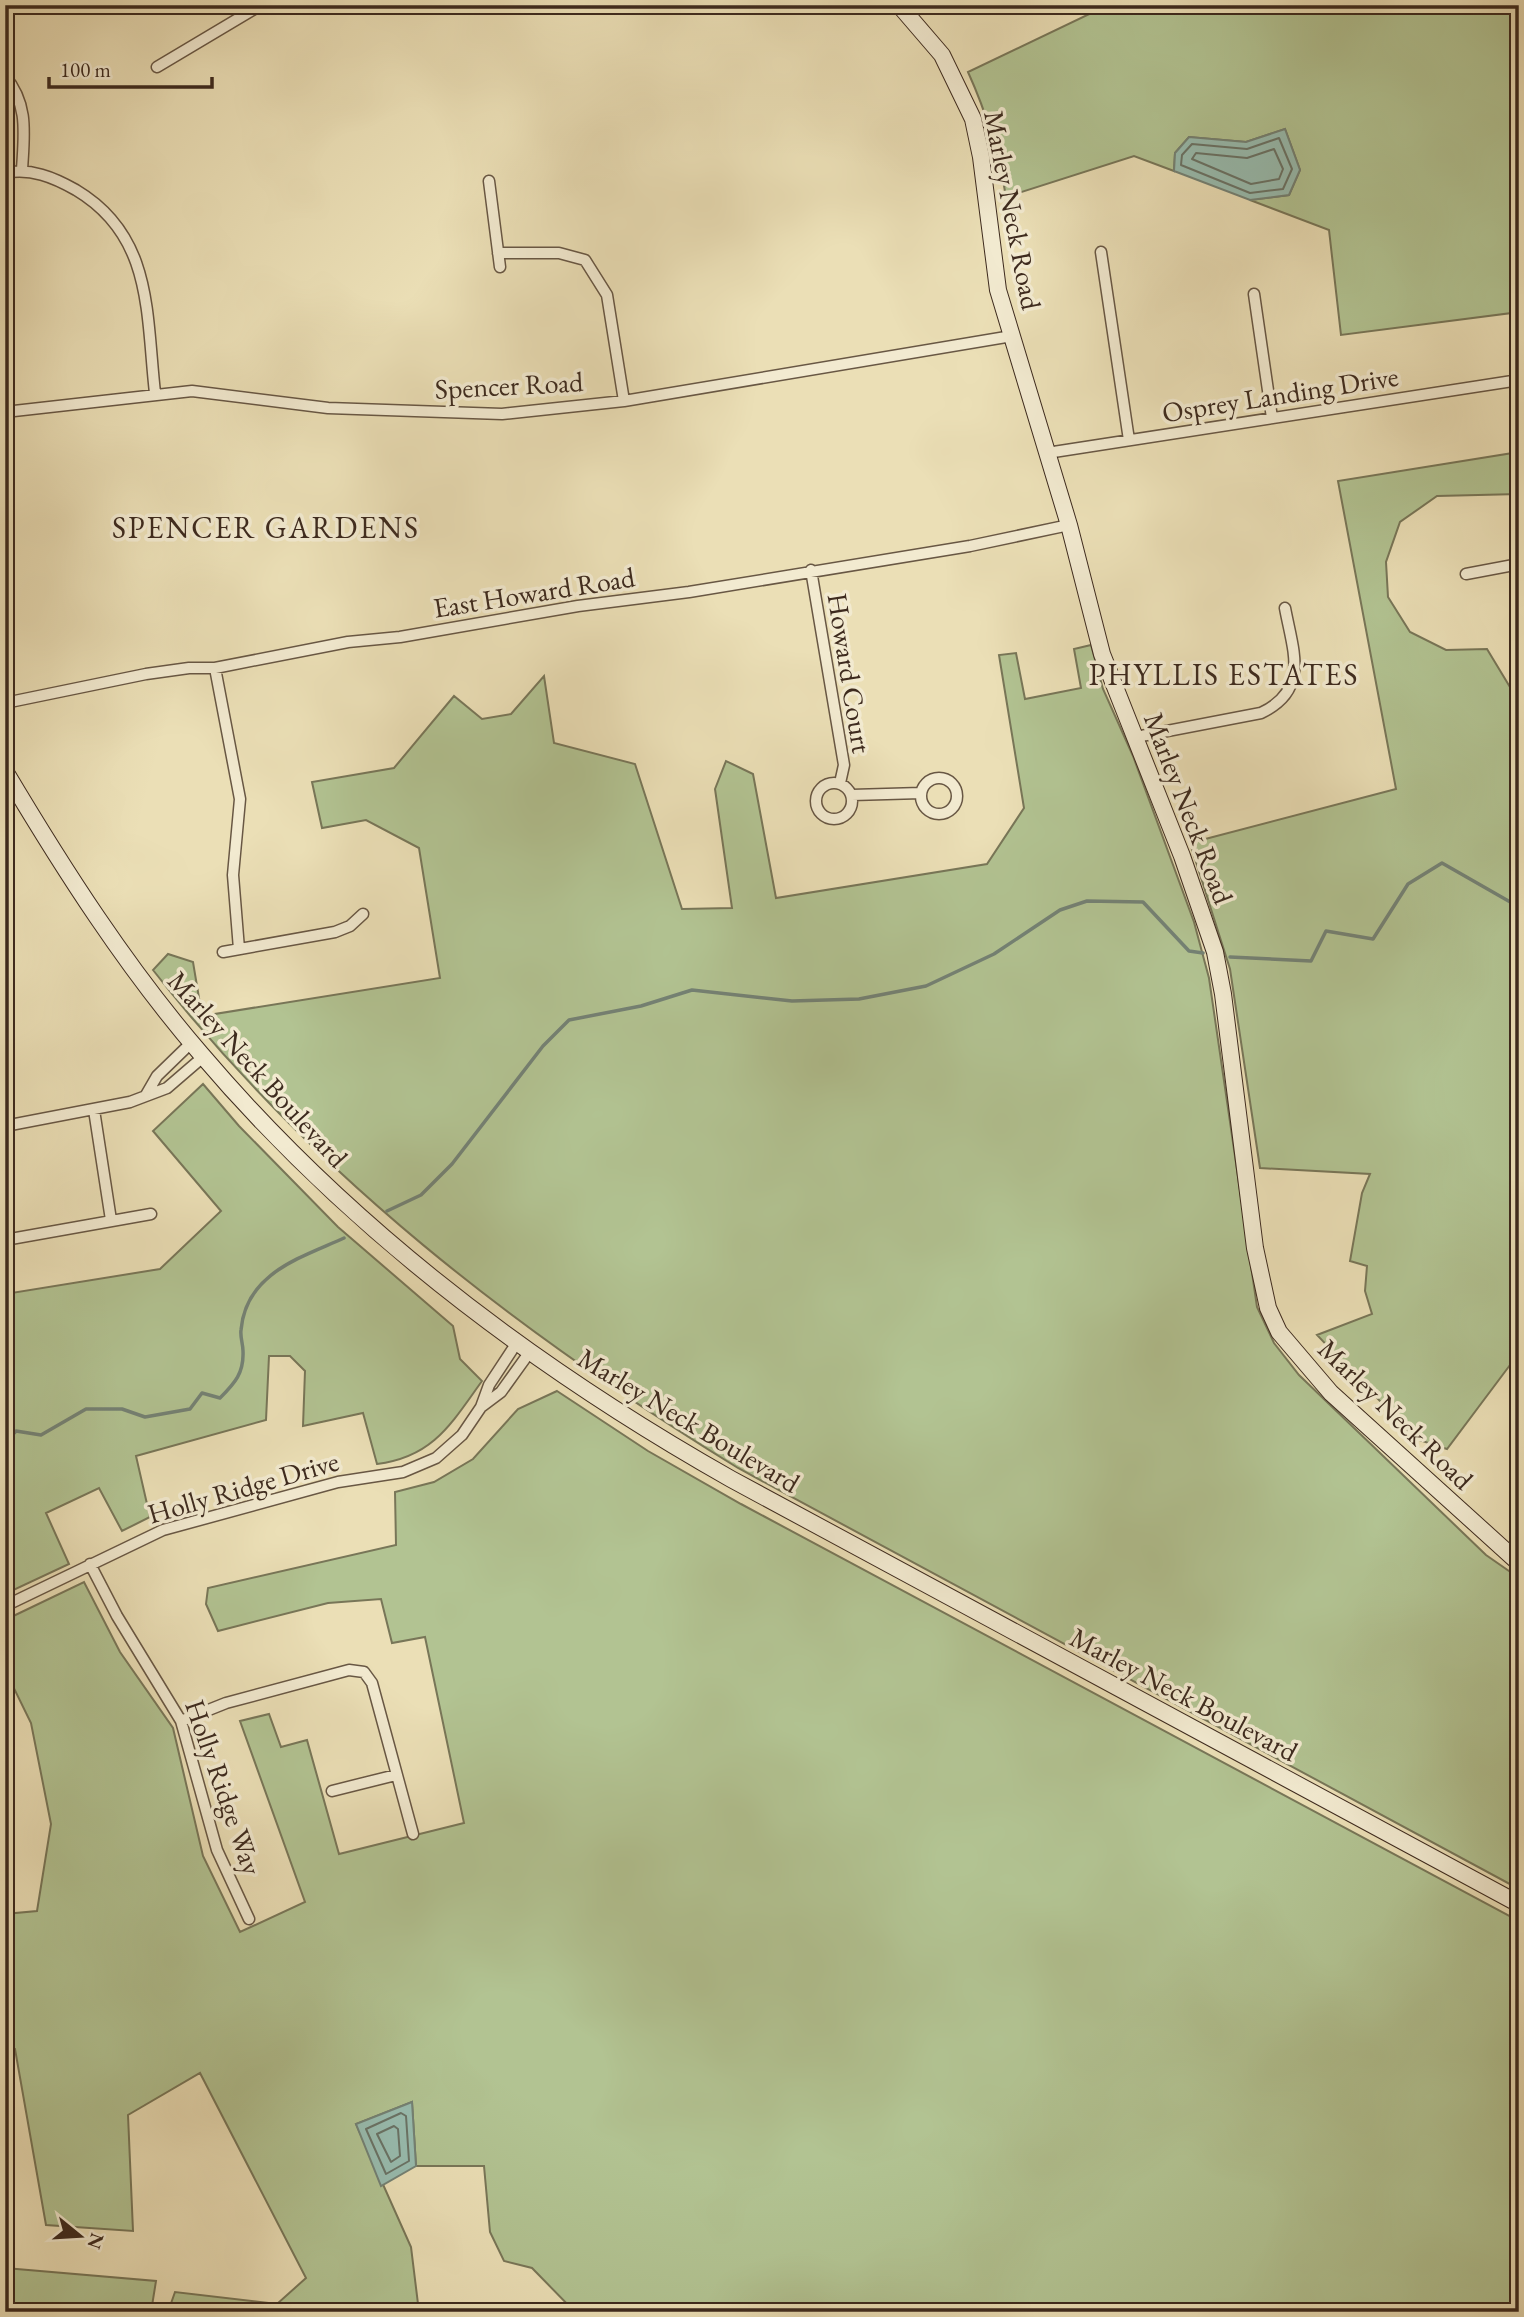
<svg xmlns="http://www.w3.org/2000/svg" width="1524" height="2317" font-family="'EB Garamond',serif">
<rect width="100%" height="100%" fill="#ebdfb6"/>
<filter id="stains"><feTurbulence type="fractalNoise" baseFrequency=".00286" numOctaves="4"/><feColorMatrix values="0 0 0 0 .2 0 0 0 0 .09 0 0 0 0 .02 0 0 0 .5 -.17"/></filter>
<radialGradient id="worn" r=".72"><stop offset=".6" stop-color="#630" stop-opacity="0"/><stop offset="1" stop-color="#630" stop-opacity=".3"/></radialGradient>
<!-- green -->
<path fill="#b2c392" stroke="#787658" stroke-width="2" d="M1108,5H1519V312L1341,335L1329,230L1250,200L1289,195L1300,170L1285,129L1246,142L1189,137L1175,153L1174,171L1134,156L1006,197C999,153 987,114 968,72Z
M1519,452V494L1437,496L1400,522L1386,562L1388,597L1410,632L1446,650L1487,649L1519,702V1353L1447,1449L1416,1439L1317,1335L1372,1314L1365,1291L1367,1266L1350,1261L1362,1193L1370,1174L1260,1168L1230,969L1190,843L1396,789L1338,481Z
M1091,645L1103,689L1133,756L1194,922L1209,978L1257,1307L1274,1343L1299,1375L1486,1555L1519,1578V1889L738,1468C519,1333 312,1174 153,970L168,954L193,962L202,1016L440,978L419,848L366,820L322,828L312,782L394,768L454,696L482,719L511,714L544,676L554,743L635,764L682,909L732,908L715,789L726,761L753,774L776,898L987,864L1024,808L999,655L1016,653L1025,699L1081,688L1074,649Z
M203,1084L239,1126L338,1227L453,1326L460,1359L482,1381C451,1424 433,1457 377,1464L363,1413L303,1426L305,1371L290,1356H269L266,1420L136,1456L150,1517L122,1531L99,1488L46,1513L69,1564L5,1594V1294L160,1269L221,1211L153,1131Z
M557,1391L648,1451L741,1504L1519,1921V2312H575L532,2268L504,2261L490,2232L484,2166H416L412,2102L356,2124L411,2247L419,2312H168L175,2292L277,2304L306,2278L200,2073L128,2115L133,2231L46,2225L15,2049L5,2050V1914L37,1911L51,1824L31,1723L5,1670V1620L84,1582L120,1652L173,1728L203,1856L240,1932L305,1902L240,1721L269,1714L281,1747L307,1740L339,1854L464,1823L425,1637L392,1643L381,1599L328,1603L218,1631L206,1604L208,1588L396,1545L395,1492L434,1482L473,1459L518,1409Z
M5,2268L156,2281L151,2312H5Z"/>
<!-- water -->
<path fill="#98bcaf" stroke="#748275" stroke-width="2" d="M1285,129L1300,170L1289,195L1250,200L1174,171L1175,153L1189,137L1246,142Z
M412,2102L416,2166L381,2186L356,2124Z"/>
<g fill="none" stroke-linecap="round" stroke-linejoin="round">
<!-- shore -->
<path stroke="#6a7366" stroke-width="2" d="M1279,138L1292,169L1283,189L1250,193L1181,165L1182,155L1192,144L1247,149Z
M1274,149L1283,169L1279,179L1251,184L1192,159L1196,153L1247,158Z
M401,2113L406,2116L409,2161L386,2174L366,2129Z
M394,2126L398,2129L400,2156L391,2162L377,2134Z"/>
<!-- stream -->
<path stroke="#748275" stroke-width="3.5" d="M1230,957L1311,961L1326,931L1373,939L1408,884L1442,863L1519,907
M387,1211L421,1195L452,1164L543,1046L569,1020L641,1006L692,990L792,1001L859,999L926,986L994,954L1060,910L1087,901L1143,902L1189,951L1203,953
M5,1443L16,1431L41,1435L86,1409H122L145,1417L190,1409L202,1393L220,1398C235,1383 244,1373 243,1351C243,1344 240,1337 241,1330C246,1273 300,1258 344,1238"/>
<!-- street casing -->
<g stroke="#685744" stroke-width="13">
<path id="street" d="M157,67L261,5
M5,76C29,105 24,134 22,170
M5,173C31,168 53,177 76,190C153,236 146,313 155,393
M489,181L500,267
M1101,252L1129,440
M498,253H559L585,260L607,295L624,401
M1254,294L1272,418
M5,412L192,391L328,408L502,414L624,401L1012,336
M1047,453L1519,380
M811,570L844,765L840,783
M1466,574L1519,564
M215,668L240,799L233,875L239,949
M5,703L146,674L189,668H215L348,642L400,637L578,606L689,592L970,546L1069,525
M1136,737L1261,713C1310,690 1293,651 1285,608
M921 796a18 18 0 1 1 36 0a18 18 0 1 1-36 0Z
M816 801a18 18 0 1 1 36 0a18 18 0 1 1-36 0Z
M852,795L921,793
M223,952L335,932L350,926L363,914
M146,1095L157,1076L191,1043
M94,1110L111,1220
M5,1126L130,1102L167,1088L203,1057
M5,1240L151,1214
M481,1407L501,1392L529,1353
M90,1564L117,1616L181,1721L217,1850L249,1919
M5,1606L163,1530L338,1482L403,1472L436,1458L462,1435L481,1407L489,1385L516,1344
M181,1721L226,1703L349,1670L364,1672L372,1683L413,1834
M332,1791L396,1775"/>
</g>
<!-- secondary casing -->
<g stroke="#3d2a1e" stroke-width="18">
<path id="secondary" d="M899,5L942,55L973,119L981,157L998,290L1069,525L1102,654L1182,856L1215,952L1223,994L1255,1248L1268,1308L1279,1332L1331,1393L1519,1563
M5,771C64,870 126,967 201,1054C349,1228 533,1367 731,1479L1519,1904"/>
</g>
<!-- street -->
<use href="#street" stroke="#f2ead0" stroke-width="10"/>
<!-- secondary -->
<use href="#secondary" stroke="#f2ead0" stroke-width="16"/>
</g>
<g text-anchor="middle" stroke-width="7" stroke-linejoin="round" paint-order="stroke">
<!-- street labels -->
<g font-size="28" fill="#3d2a1e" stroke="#f2ead0">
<text transform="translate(1013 210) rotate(79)" y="10">Marley Neck Road</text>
<text transform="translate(509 385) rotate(-3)" y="10">Spencer Road</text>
<text transform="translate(1280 394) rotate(-9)" y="10">Osprey Landing Drive</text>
<text transform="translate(534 592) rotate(-9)" y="10">East Howard Road</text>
<text transform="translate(850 673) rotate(81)" y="10">Howard Court</text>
<text transform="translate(1189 808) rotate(69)" y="10">Marley Neck Road</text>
<text transform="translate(258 1069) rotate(48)" y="10">Marley Neck Boulevard</text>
<text transform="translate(1396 1414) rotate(44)" y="10">Marley Neck Road</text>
<text transform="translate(689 1420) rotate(31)" y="10">Marley Neck Boulevard</text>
<text transform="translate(243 1487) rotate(-16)" y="10">Holly Ridge Drive</text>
<text transform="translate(1184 1694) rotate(28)" y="10">Marley Neck Boulevard</text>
<text transform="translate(224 1787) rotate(71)" y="10">Holly Ridge Way</text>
</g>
<!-- neighbourhood labels -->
<g font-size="30" letter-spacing="2" fill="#3d2a1e" stroke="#f2ead0">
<text x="266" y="538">SPENCER GARDENS</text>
<text x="1224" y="685">PHYLLIS ESTATES</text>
</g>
</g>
<!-- margin -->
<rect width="1524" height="2317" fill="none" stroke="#ebdfb6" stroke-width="28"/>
<rect x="7" y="7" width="1510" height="2303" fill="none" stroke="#3d2a1e" stroke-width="3.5"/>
<rect x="14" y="14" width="1496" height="2289" fill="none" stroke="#3d2a1e" stroke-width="2"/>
<!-- north arrow -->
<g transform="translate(80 2236) rotate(108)" stroke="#f2ead0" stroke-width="5" paint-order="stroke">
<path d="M0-5L12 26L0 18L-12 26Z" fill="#3d2a1e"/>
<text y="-10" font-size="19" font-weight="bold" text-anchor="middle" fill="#3d2a1e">N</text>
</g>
<!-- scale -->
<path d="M49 77v10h163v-10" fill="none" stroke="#3d2a1e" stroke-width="3.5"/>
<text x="60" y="77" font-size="21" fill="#3d2a1e" stroke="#f2ead0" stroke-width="5" paint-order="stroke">100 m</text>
<rect width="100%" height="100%" filter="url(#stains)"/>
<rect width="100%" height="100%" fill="url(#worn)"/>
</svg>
